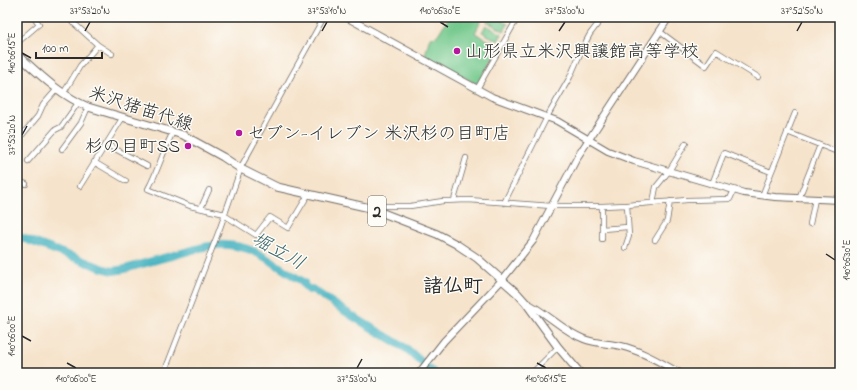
<svg xmlns="http://www.w3.org/2000/svg" width="857" height="390" font-family="'Indie Flower','Klee One',sans-serif">
<rect width="100%" height="100%" fill="#fdfcf7"/>
<filter id="ink" filterUnits="userSpaceOnUse"><feTurbulence type="fractalNoise" baseFrequency=".025" numOctaves="2"/><feDisplacementMap in="SourceGraphic" scale="8" xChannelSelector="R" yChannelSelector="G"/><feConvolveMatrix kernelMatrix="1 2 1 2 8 2 1 2 1" color-interpolation-filters="sRGB"/></filter>
<filter id="wash" filterUnits="userSpaceOnUse"><feTurbulence type="fractalNoise" baseFrequency=".012" numOctaves="4" result="noise"/><feDisplacementMap in="SourceGraphic" scale="16" xChannelSelector="R" yChannelSelector="G"/><feGaussianBlur stdDeviation="0.9" result="paint"/><feColorMatrix in="noise" values="0 0 0 0 0 0 0 0 0 0 0 0 0 0 0 0 0 1.4 0 .05"/><feComposite in="paint" operator="in"/></filter>
<g filter="url(#wash)">
<rect width="100%" height="100%" fill="#f6e3cb"/>
<!-- green -->
<path fill="#74c98d" stroke="#507a5c" d="M449,17H483L475,33L499,46L478,85L425,55L430,37L437,36Z
M490,17H495L508,24L504,31L487,22Z
M486,25L502,34L498,41L482,32Z"/>
<g fill="none" stroke-linecap="round" stroke-linejoin="round">
<!-- river -->
<path stroke="#43b1bf" stroke-width="8" d="M17,236L102,268L113,271L125,269C142,264 158,259 175,255C204,246 225,239 255,252C272,260 287,273 304,282V285L309,290L312,289L352,316L407,349L434,373"/>
</g>
</g>
<g filter="url(#ink)">
<g fill="none" stroke-linecap="round" stroke-linejoin="round">
<!-- street casing -->
<g stroke="#726b63" stroke-width="6">
<path id="street" d="M67,17L98,45L112,54
M659,31L706,66L716,51L758,77
M17,43L39,24L34,17
M477,89L518,17
M63,94L80,66L98,45
M173,132C163,151 158,171 148,189L190,206L225,214
M787,132L840,153
M17,141L38,116L43,105L57,89
M106,144L147,166
M62,149L81,123L88,107
M28,161L55,130L61,127L78,103
M94,162L126,181
M17,180L26,184
M712,184L724,153L771,172
M80,186L123,117
M762,196L795,113
M800,199L801,193L820,145
M454,200L466,158
M837,200L840,190
M504,203L547,117L570,77L583,47L590,34L603,17
M653,203L656,187L669,171L686,143
M602,206V239
M201,208L209,190
M370,208L374,206H410L443,201L468,200L552,206H602L627,205L687,200L730,199L734,190
M224,215L256,235L270,217L288,228L308,195
M810,224L815,199
M602,229L628,227
M655,240L667,221L670,201
M625,248L629,236L627,205
M164,373L220,228L242,165L324,17
M532,373L558,347"/>
</g>
<!-- secondary casing -->
<g stroke="#726b63" stroke-width="8">
<path id="secondary" d="M346,17L492,97L557,121L608,151L634,161L744,193L775,197L840,200
M527,303C547,313 563,331 584,339C596,344 608,343 621,346C642,351 661,363 680,373
M419,373L444,341L502,280L533,241L578,156L669,17"/>
</g>
<!-- primary casing -->
<g stroke="#726b63" stroke-width="9">
<path id="primary" d="M17,54C39,74 60,95 88,107L183,135L223,157L241,169L277,187L370,208L437,234L456,244L477,258L518,294L526,303L558,347L580,373"/>
</g>
<!-- street -->
<use href="#street" stroke="#fff" stroke-width="4.5"/>
<!-- secondary -->
<use href="#secondary" stroke="#fff" stroke-width="6"/>
<!-- primary -->
<use href="#primary" stroke="#fff" stroke-width="7"/>
</g>
</g>
<!-- ticks -->
<path fill="none" stroke="#2b2b2b" stroke-width="1.5" d="M440,22L448,27M85,31L90,22M322,31L327,22M559,31L565,22M797,31L802,22M22,53L31,58M22,135L27,126M826,254L835,260M22,336L31,341M67,363L76,368M537,363L546,368M357,368L362,359"/>
<!-- markers -->
<g fill="#b5179e" stroke="#fdfcf7" stroke-width="1.5">
<circle cx="457" cy="51" r="4"/>
<circle cx="239" cy="133" r="4"/>
<circle cx="188" cy="146" r="4"/>
</g>
<g text-anchor="middle" stroke-width="3" stroke-linejoin="round" paint-order="stroke">
<!-- shield labels -->
<rect fill="#fdfcf7" stroke="#6a6a68" stroke-width="1" x="368" y="196" width="18" height="30" rx="3"/>
<g font-size="17" font-weight="bold" fill="#2b2b2b">
<text x="377" y="217">2</text>
</g>
<!-- poi labels -->
<g font-size="18" fill="#2b2b2b" stroke="#fdfcf7" text-anchor="start">
<text x="465" y="57">山形県立米沢興譲館高等学校</text>
<text x="247" y="139">セブン-イレブン 米沢杉の目町店</text>
<text x="180" y="152" text-anchor="end">杉の目町SS</text>
</g>
<!-- street labels -->
<g font-size="18" fill="#2b2b2b" stroke="#fdfcf7">
<text transform="translate(141 108) rotate(18)" y="6">米沢猪苗代線</text>
</g>
<!-- water labels -->
<g font-size="19" font-style="italic" fill="#356166" stroke="#fdfcf7">
<text transform="translate(279 250) rotate(29)" y="7">堀立川</text>
</g>
<!-- quarter labels -->
<g font-size="20" font-weight="bold" fill="#2b2b2b" stroke="#fdfcf7">
<text x="453" y="292">諸仏町</text>
</g>
</g>
<!-- margin -->
<rect width="857" height="390" fill="none" stroke="#fdfcf7" stroke-width="44"/>
<!-- scale -->
<path d="M36 52v6h66v-6" fill="none" stroke="#2b2b2b" stroke-width="2"/>
<text x="42" y="52" font-size="12" fill="#2b2b2b" stroke="#fdfcf7" stroke-width="3" paint-order="stroke">100 m</text>
<rect x="22" y="22" width="813" height="346" fill="none" stroke="#2b2b2b" stroke-width="1.5"/>
<g font-size="10" text-anchor="middle" fill="#2b2b2b">
<text x="90" y="14">37°53'20"N</text>
<text x="327" y="14">37°53'10"N</text>
<text x="440" y="14">140°06'30"E</text>
<text x="565" y="14">37°53'00"N</text>
<text x="802" y="14">37°52'50"N</text>
<text transform="translate(11 53) rotate(-90)" y="4">140°06'15"E</text>
<text transform="translate(11 135) rotate(-90)" y="4">37°53'20"N</text>
<text transform="translate(846 260) rotate(-90)" y="4">140°06'30"E</text>
<text transform="translate(11 336) rotate(-90)" y="4">140°06'00"E</text>
<text x="76" y="382">140°06'00"E</text>
<text x="357" y="382">37°53'00"N</text>
<text x="546" y="382">140°06'15"E</text>
</g>
</svg>
